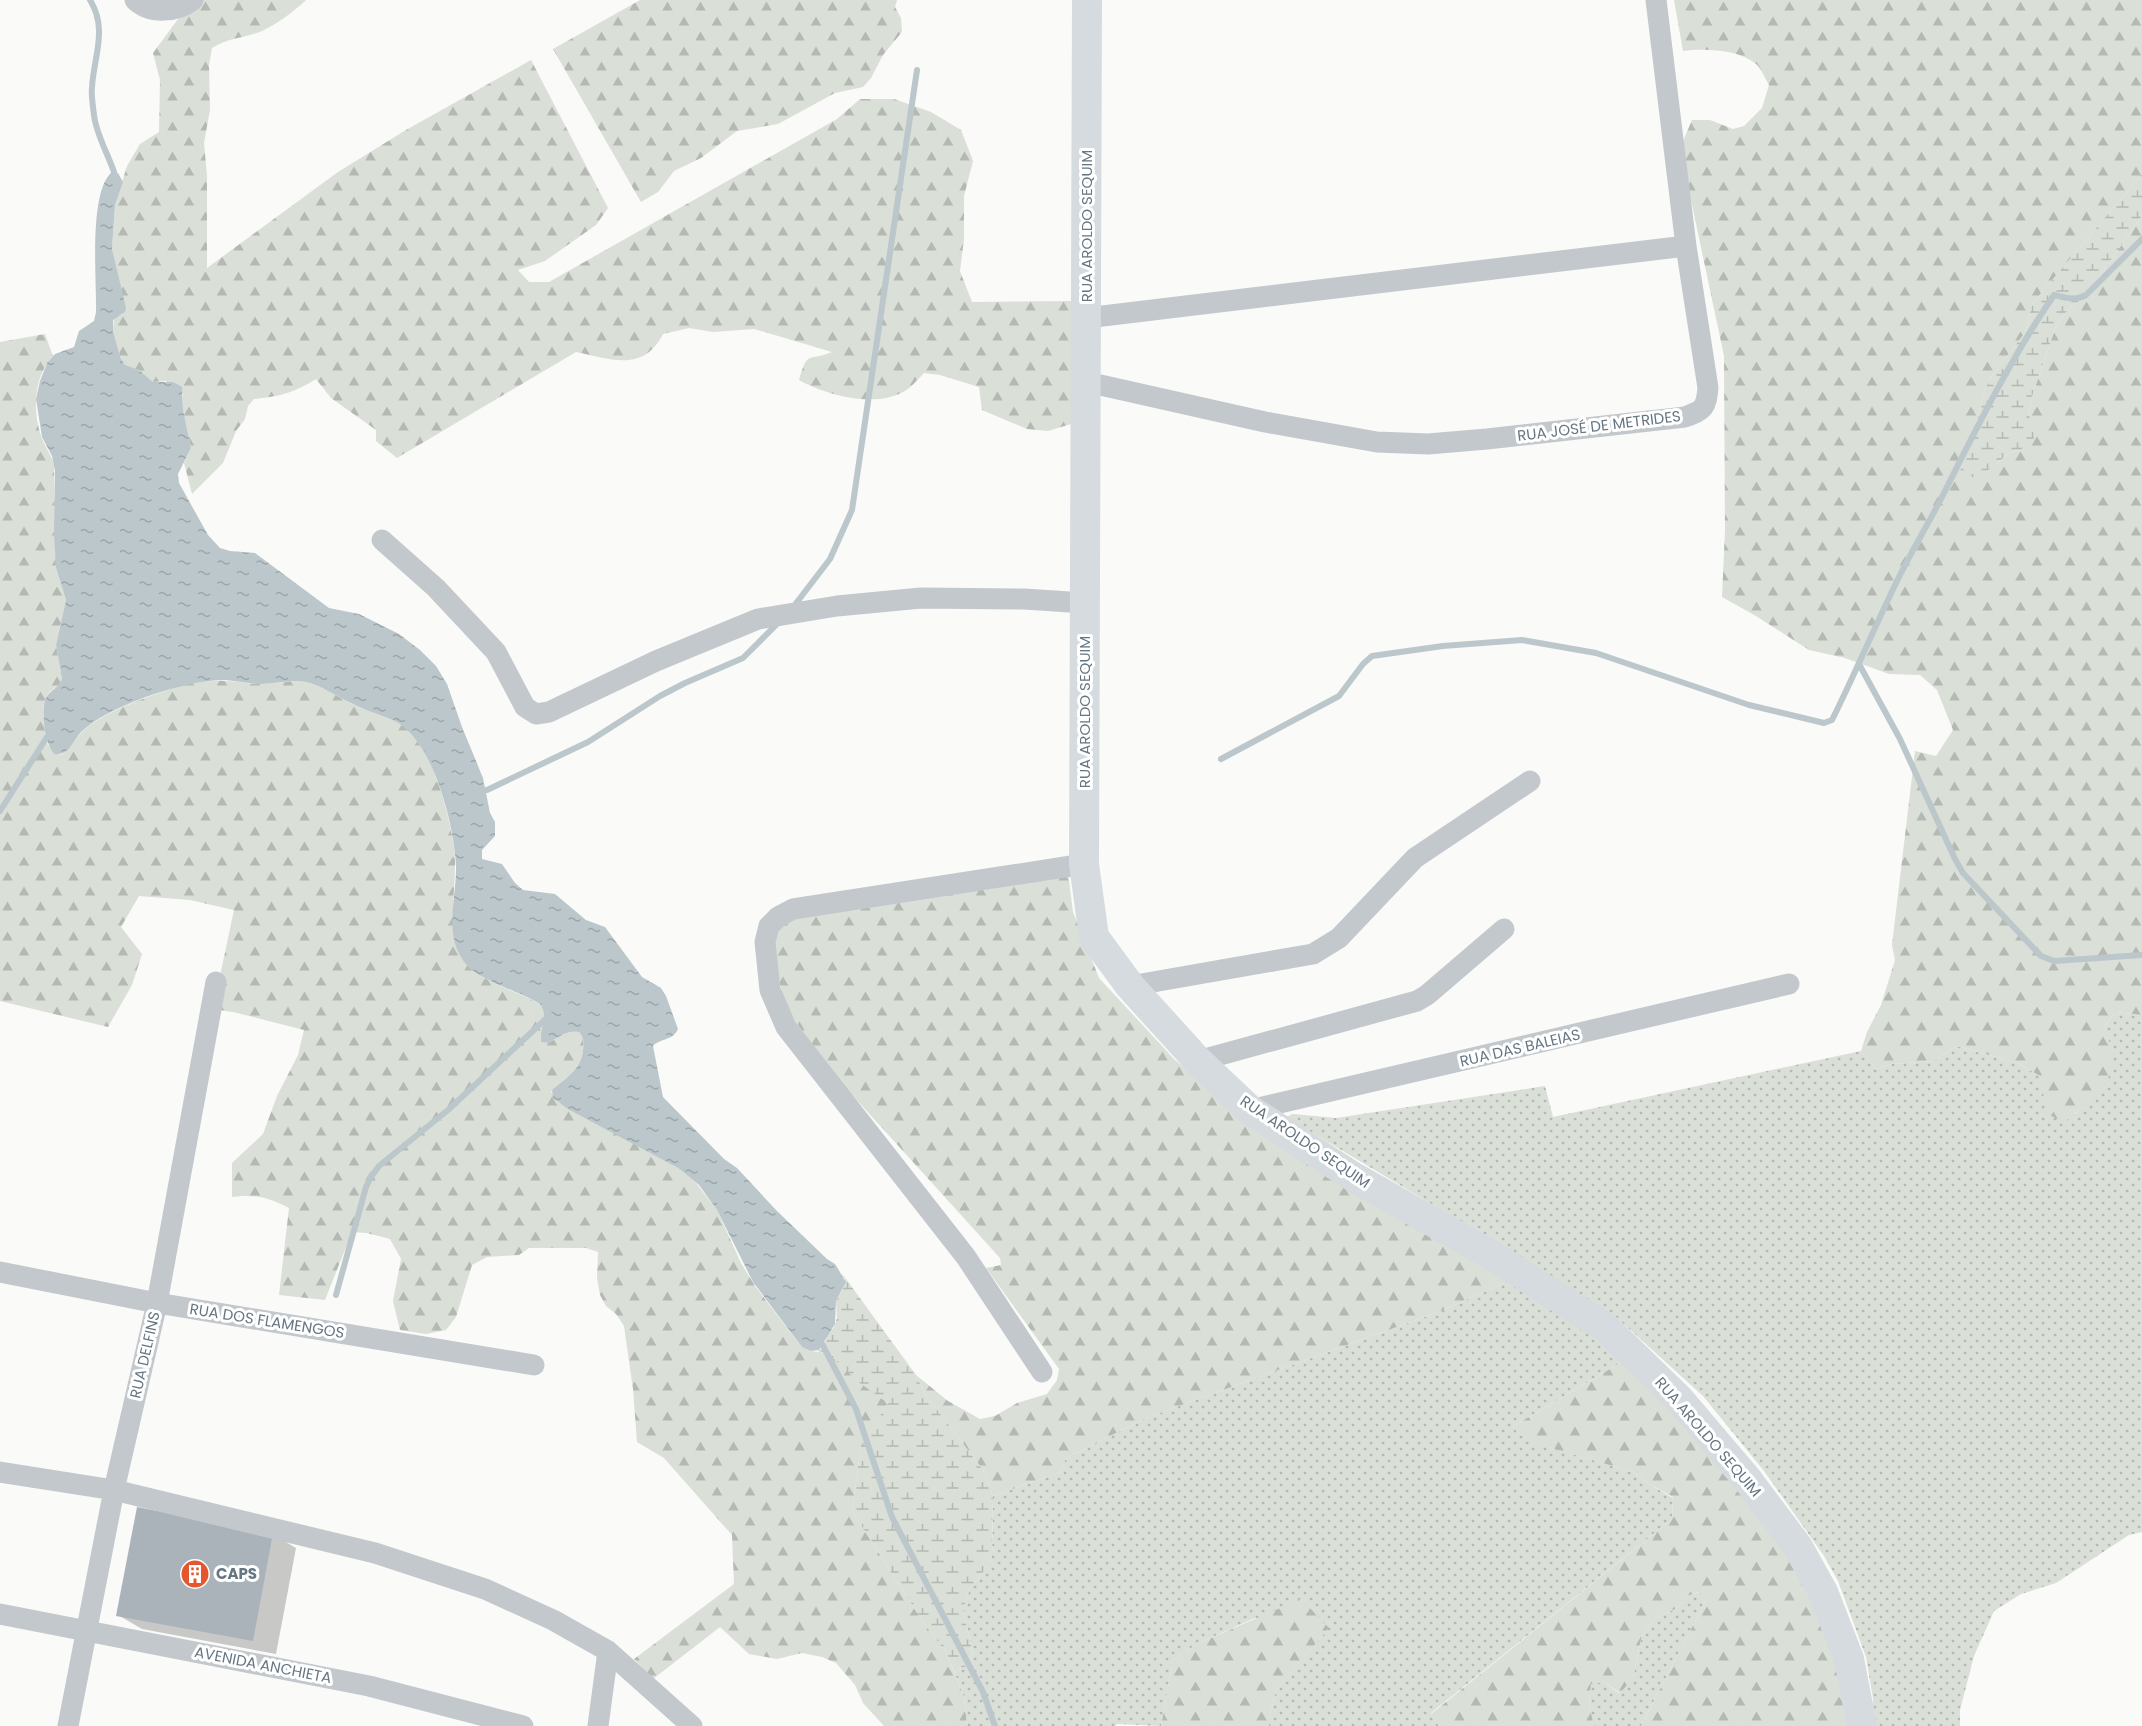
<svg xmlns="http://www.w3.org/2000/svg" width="2142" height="1726" font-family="Poppins,sans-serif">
<defs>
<pattern id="grass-dots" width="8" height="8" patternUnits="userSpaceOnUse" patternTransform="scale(1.5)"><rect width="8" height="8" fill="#dadfd7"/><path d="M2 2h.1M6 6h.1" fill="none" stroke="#b4b9b4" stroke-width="1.8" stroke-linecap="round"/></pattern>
<pattern id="forest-firs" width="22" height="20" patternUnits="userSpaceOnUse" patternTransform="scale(1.5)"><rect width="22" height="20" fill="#dadfd7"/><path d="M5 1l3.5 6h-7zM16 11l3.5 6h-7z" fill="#b4b9b4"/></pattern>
<pattern id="wetland-marsh" width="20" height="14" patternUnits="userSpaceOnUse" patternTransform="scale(1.5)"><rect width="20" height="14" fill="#dadfd7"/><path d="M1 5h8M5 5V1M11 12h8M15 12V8" fill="none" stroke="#b4b9b4"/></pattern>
<pattern id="water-ripples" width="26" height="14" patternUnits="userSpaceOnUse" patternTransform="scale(1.5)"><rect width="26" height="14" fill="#bbc7cb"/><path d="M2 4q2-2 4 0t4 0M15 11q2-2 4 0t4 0" fill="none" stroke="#9ca6aa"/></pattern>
</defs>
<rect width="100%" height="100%" fill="#fafaf8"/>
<!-- grass -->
<path fill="url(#grass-dots)" d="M2115,1012L2142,1015V1532L2129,1535L2056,1583L2021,1594L1994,1611L1974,1656L1960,1710V1726H1873V1699L1866,1657L1838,1581L1824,1556L1764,1471L1703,1396L1617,1318L1532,1264L1286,1117L1293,1114L1336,1118L1545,1086L1553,1117L1861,1051L1876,1069L1892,1064L1933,1061L1957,1046L2017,1063L2040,1076L2045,1094L2075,1114C2105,1084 2121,1071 2104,1027Z
M1514,1281L1625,1360L1512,1427L1529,1441L1633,1472L1649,1484L1673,1498L1672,1519L1431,1713L1439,1726H1269V1719L1276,1690L1328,1629L1255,1618L1197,1644L1173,1660L1161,1726L1118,1724L1114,1726H967L964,1697L954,1671L965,1667L973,1654L963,1610L970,1588L982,1574L992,1556L993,1496L1061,1472L1065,1460L1074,1454L1146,1418L1438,1312L1504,1283Z
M1700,1592L1706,1600L1641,1726H1594L1589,1704L1591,1683L1604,1682L1619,1693L1633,1678L1641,1639L1654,1619L1677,1608L1687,1596Z"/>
<!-- forest -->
<path fill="url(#forest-firs)" d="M192,0H306C293,12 279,23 262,31C245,38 230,37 212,48L209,65L210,110L204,143L207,176V268L338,172L406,130L531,60L608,208L596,225L545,261L518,270L529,282H549L837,119L860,99H894L931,112L961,130L973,161L964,196V239L960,271L972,302L1076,301L1071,424L1048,431L1027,429L982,410L979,387L940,375L924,373C918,379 911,388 903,392C875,408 825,395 799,380C808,349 808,362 832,352L754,329L713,332L689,328L663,334C643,373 611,359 576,352L397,458L376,441V430L331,398L316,379C296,392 278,397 254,399L248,406L245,419L236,431L223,463L192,494L184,463L191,448L183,409V393L166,381L153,382L139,370L125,366L121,359L113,331L114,318L123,314L112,249L115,205L127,166L140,144L159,132L160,80L153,53Z
M640,0H897L895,7L901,18L902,32L883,55L871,78L863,87L835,93L778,124L737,131L701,158L674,171L658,192L641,202L553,49Z
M1674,0H2142V174L2032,304L2025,333L1993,374L1984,391L1973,435L1960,471L1996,465L2008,453L2020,450L2029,416L2031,399L2056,326L2066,312L2086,295L2142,216V1015L2115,1012L2104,1027C2110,1041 2115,1058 2110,1074C2104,1089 2077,1113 2064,1122L2047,1114L2040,1076L2017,1063L1957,1046L1933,1061L1892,1064L1876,1069L1861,1051L1867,1032L1881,1005L1895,960L1892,945L1915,751L1936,756L1953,730L1937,690L1920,675L1889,674L1845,658L1809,650L1756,616L1722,597L1725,530L1724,356L1680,148L1692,120H1710L1733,129L1744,126L1762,108L1769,85C1765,79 1762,69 1756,64C1739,49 1704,48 1683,51Z
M45,334L53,356C32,378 32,417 44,443C48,451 52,457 54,465L56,568L66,600L56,645L62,679C60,687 54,687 49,693C38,707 45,729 48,745L60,755C72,750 75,737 85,729C106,711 144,698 171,689C188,683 207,680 225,681C237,681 249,684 261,684C277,684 290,679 306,682C326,687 341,700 359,707C375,713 397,717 408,730C435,757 448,811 454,847C459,880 444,932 462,959C477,981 517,991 540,1004C549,1017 539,1028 541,1042L548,1043C559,1037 566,1030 579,1032C584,1038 584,1043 583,1051C580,1076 563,1076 551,1092L558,1102L678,1168L696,1183L717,1210L741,1263L755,1286L801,1346L811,1351L828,1353L857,1380L888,1403L861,1447L852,1511L921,1619L947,1654L964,1697L967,1726H884L863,1703L855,1685L836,1663L822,1657L802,1653L777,1659L749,1654L720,1627L653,1679L634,1659L734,1584L732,1535L664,1458L637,1442L633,1389L624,1326L616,1314L606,1306L600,1295L597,1278L598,1252L586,1248H529L519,1255L487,1257L472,1265L456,1317L446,1330L426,1334L400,1330L393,1301L401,1259L390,1239L367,1233L352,1232L325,1300L279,1295L289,1208C268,1197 255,1194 232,1197V1163L263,1134L277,1096L298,1055L304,1030L233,1012L213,1009L234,910L190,900L139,896L121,927L142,954L132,985L108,1027L0,1001V342Z
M1068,873L1073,912L1099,978L1175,1060L1277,1142L1514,1281L1504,1283L1438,1312L1146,1418L1074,1454L1065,1460L1061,1472L993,1496L983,1470L925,1394L916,1375L948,1401L980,1419L995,1416L1017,1403L1047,1394L1057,1380L1059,1369L986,1268L1001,1265L1000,1258L835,1076L787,1010L772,955L782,914Z
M1625,1360L1716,1453L1815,1591L1854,1726H1641L1706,1600L1699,1592L1687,1596L1677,1608L1654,1619L1641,1639L1633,1678L1620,1693L1604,1682L1591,1684L1589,1704L1594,1726H1439L1431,1714L1672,1519L1673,1497L1649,1484L1633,1472L1528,1441L1512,1427Z
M1301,1599L1329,1628L1276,1690L1269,1719V1726H1161L1173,1660L1197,1644Z"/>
<!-- wetland -->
<path fill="url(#wetland-marsh)" d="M2142,174V216L2086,295L2066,312L2056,326L2031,399L2029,416L2036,429L2033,441L2020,450L2008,453L1996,465L1978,476L1963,479L1960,471L1973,435L1984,391L1993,374L2025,333L2032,304Z
M841,1272L916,1375L925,1394L983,1470L993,1496L992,1556L982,1574L970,1588L963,1610L973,1654L965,1667L954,1671L947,1654L921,1619L852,1511L861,1446L888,1403L857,1381L828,1353L818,1351L824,1346L827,1336L834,1327L837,1318L836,1301L843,1289L845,1279Z"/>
<!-- water -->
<path fill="url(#water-ripples)" d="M112,172L118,173L123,182L115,205L112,249L126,308L125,312L113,320V331L121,359L125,365L139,370L153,382H173L182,387L183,409L191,448L178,474L179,483L208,535L220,548L230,551L255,553L329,608L359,614L399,634L420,650L436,666L447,684L462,727L483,778L490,813L495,822V836L482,850V859L502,864L515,883L523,890L555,894L586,920L605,927L642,977L661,988L666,996L678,1029C673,1041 660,1038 653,1046L663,1097L724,1159L737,1168L777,1211L827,1259L835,1264L846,1282L836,1301L835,1324L819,1350L811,1351L802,1347L753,1282L717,1210L699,1185L678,1168L568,1109L553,1098L552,1090C566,1077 581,1071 583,1050C584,1043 584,1038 579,1032C566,1030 559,1037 548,1043L541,1042C539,1028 549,1017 540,1004C518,990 476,981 462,959C444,932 457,895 456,865C454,825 433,738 393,720C379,714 364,710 351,703C335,696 323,686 306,682C290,679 276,684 261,684C249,684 237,681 224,680C188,680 126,701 95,721C90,725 85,728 81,732C73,741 69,756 55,754C45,747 40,709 46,698C50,690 59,688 62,679L56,645L66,600L56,568L54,535L55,471L52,456L42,437L36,399L40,381L47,363L55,354L74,347L79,331L94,321L96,312C97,281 88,192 112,172Z"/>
<!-- shadow -->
<path fill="#0003" d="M272,1534L296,1548L276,1654L142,1629L118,1615Z"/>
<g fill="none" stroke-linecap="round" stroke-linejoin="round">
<!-- stream -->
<path stroke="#bbc7cb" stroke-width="6" d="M90,0C108,29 94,56 92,87C91,95 93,106 94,115C96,134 108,154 114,172L113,179
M794,606L830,559L852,510L917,70
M1859,664L1900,739L1955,859L1963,873L2041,956L2054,961L2142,955
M1221,759L1339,696L1363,664L1372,656L1443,646L1522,640L1596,653L1749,705L1824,723L1832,720C1855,674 1875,626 1898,579C1913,548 1932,518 1947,487C1980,421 2013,355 2054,295C2066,298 2075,301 2086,295L2142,239
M480,791L487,790L588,742L660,696L685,683L743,658L779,622
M0,811L47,737L53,732
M336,1295L366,1187L371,1177L379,1166L448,1110L550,1015
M820,1340L856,1409L892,1517L983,1692L995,1726"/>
</g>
<!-- building -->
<path fill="#aab3b9" d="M137,1507L273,1533L253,1641L116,1616Z"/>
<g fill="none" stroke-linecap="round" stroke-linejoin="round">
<!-- street -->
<path stroke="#c3c8cc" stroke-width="21" d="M135,0C151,15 177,12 193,0
M1086,318L1686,246
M1087,382L1265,422L1377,442L1428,444L1487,439L1685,417C1704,410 1706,408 1708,388L1686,246L1656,0
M382,540L436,588L496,652L525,707L536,714L549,712L656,661L758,619L837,606L921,598L1024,599L1085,603
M1130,986L1313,954L1339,938L1415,858L1530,781
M1198,1061L1417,1001L1427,995L1504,929
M1250,1110L1789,984
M0,1272L157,1303L534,1365
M1042,1372L966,1257L786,1027L770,990L765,942L769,926L778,917L793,909L1084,864
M0,1472L114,1490L375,1553L485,1589L553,1620L608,1651L692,1726
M0,1614L369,1686L523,1726
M68,1726L114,1490L157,1303L216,982
M598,1726L608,1651"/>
<!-- secondary -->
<path stroke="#d6dbdf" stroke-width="30" d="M1087,0L1084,864L1094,937L1130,986L1198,1061L1250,1110L1352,1176L1493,1256L1606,1328L1679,1399L1747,1479L1798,1547L1823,1592L1849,1659L1862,1726"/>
</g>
<!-- icons -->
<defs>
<g id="building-disc" transform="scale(1.5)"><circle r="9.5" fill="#e4572e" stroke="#fff"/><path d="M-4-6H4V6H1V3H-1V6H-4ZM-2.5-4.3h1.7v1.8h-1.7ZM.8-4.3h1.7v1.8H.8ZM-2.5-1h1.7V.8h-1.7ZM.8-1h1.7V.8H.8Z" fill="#fff"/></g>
</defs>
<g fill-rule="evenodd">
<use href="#building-disc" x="195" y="1574"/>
</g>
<g text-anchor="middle" stroke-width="6" stroke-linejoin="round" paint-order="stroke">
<!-- street labels -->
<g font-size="15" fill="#657683" stroke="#fff">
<text transform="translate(1087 226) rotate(-90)" y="5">RUA AROLDO SEQUIM</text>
<text transform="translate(1599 426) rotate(-7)" y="5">RUA JOSÉ DE METRIDES</text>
<text transform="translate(1085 712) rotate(-90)" y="5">RUA AROLDO SEQUIM</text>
<text transform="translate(1520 1048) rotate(-13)" y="5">RUA DAS BALEIAS</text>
<text transform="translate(1305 1142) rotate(34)" y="5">RUA AROLDO SEQUIM</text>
<text transform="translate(267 1321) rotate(9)" y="5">RUA DOS FLAMENGOS</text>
<text transform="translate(145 1355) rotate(-77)" y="5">RUA DELFINS</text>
<text transform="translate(1708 1437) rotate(49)" y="5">RUA AROLDO SEQUIM</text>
<text transform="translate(263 1665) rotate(11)" y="5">AVENIDA ANCHIETA</text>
</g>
<!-- poi labels -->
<g font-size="15" font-weight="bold" fill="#657683" stroke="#fff" text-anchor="start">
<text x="216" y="1579">CAPS</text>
</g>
</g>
</svg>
